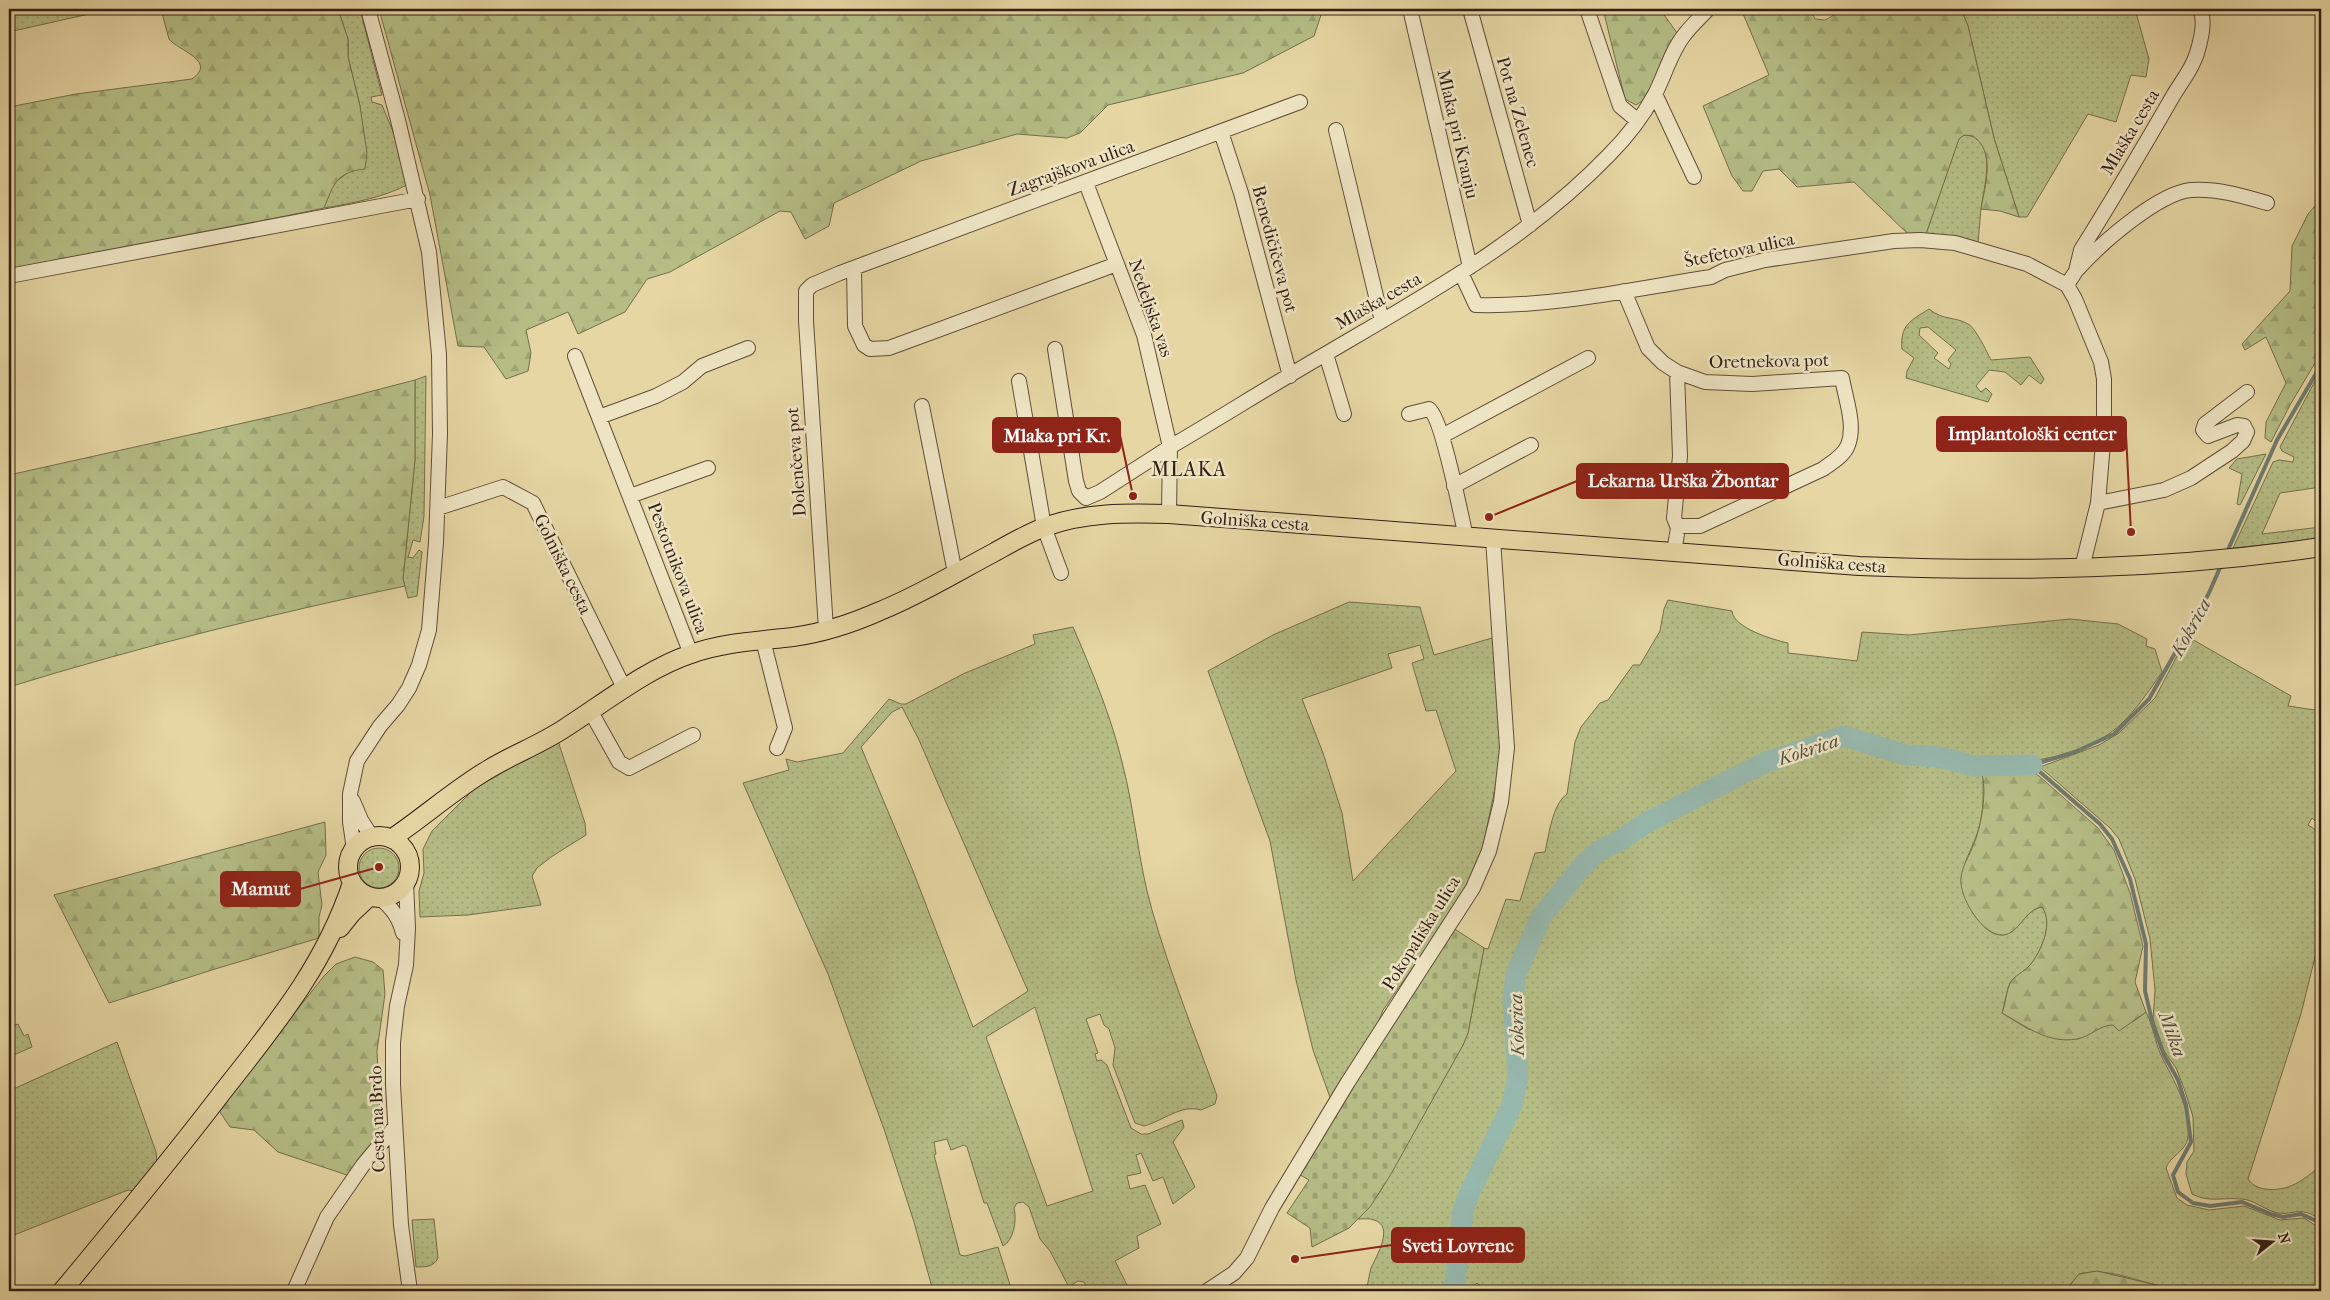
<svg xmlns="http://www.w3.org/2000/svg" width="2330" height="1300" font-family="'IM FELL French Canon',serif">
<defs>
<pattern id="grass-dots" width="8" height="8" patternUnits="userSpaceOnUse" patternTransform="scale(1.25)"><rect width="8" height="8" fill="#b5bd85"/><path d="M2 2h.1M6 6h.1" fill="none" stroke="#9ca272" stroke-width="1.8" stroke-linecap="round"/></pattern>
<pattern id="forest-firs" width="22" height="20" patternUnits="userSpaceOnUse" patternTransform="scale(1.25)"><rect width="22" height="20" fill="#b5bd85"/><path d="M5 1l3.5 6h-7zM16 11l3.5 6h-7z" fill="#9ca272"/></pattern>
<pattern id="cemetery-stones" width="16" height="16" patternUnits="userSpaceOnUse" patternTransform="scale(1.25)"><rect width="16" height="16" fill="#b5bd85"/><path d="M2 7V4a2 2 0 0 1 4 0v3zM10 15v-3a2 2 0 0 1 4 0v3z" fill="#9ca272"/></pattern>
</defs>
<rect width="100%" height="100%" fill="#e5d6a3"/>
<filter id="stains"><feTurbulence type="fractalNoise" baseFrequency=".004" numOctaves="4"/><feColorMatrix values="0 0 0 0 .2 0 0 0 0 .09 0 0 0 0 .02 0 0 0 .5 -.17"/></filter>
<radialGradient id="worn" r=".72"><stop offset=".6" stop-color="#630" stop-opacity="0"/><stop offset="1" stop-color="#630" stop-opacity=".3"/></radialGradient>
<!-- grass -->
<path fill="url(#grass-dots)" stroke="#746e4c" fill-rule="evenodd" d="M9,9H111L9,32Z
M338,9H360L382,95L371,97L372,102L382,105L396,139L407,185C381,198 353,203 324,208L333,184L350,171L360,106L348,57V39Z
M1961,9H2135L2149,59L2146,77L2131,75L2116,122L2088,114L2027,217H2019L1994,138L1968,26Z
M1964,135C1999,136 1984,187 1981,208C1980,220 1979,232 1978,243L1926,234L1959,138Z
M1929,309C1944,321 1954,316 1968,324C1975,327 1987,352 1991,360L2030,357L2044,379L2041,384L2029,375L2021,385L2005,372L1989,370L1976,386L1981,392L1986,388L1992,394L1988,402L1906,378L1907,371L1914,358L1902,349C1900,325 1910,321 1929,309ZM1928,327L1956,350L1948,360L1951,364L1949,369L1934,358L1938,353L1919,335L1920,328Z
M426,376L424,516L420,542L413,540L408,557L413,558L419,550L422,552L417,596L408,598L403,579L415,460V380Z
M2316,379H2321V487L2280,493L2262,534L2321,527V539L2233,548L2273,462L2279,460L2293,462L2294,457L2282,451L2280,447Z
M2266,454L2240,505L2237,504L2242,474L2229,468L2237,459Z
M1668,600L1732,611C1733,628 1774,640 1788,643V653L1857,661L1862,632L1909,635L2070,619L2118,624L2147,639L2146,646L2155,649L2162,672C2149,691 2136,710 2119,726C2086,755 2028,765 1986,764C1973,763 1952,754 1941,759L1981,771L1983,775C1983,789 1984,804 1981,818C1979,832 1973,844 1967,858C1958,879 1965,906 1980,922C1986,929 1992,935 2002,935C2019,934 2025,909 2042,907C2054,923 2041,952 2030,965C2025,972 2014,976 2010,983C2006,992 2005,1004 2002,1013L2028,1029L2078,1039L2104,1025L2134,1021L2146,1012C2153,1025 2155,1042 2161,1055C2173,1080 2192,1109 2188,1138C2186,1151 2170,1156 2166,1168L2177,1198L2187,1205L2209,1210L2244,1206L2280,1220L2304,1218L2321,1229V1291H2204C2185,1283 2178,1289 2162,1286C2134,1281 2109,1267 2079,1274L2065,1291H1486L1477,1283L1468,1291H1457C1464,1237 1459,1201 1495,1156L1493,1149L1514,1105L1523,1079V1057L1516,998L1521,980L1535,953L1541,929L1551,909L1588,863L1648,825L1663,819L1665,814L1661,813L1642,819L1611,843L1587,855L1569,873L1533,918L1522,939L1513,967L1508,993L1515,1036L1511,1103L1460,1209L1450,1291H1366C1368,1284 1369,1275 1371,1268C1376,1257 1395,1226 1374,1220C1370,1218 1363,1219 1358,1219L1380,1192L1463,1045L1468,1033L1484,948L1488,949L1506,899L1520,901L1535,853L1545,852C1549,835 1552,805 1567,794L1575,742L1581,727L1600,703L1608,700L1633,665H1640L1660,631L1664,609Z
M1349,602L1420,607L1434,655L1492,638L1495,648L1501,734L1499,769L1481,856L1463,896L1383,1010L1379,1021L1331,1100L1313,1050L1296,980L1270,841L1208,671L1273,635ZM1420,645L1424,659L1412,663L1426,711L1436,710L1456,771L1353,881L1342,813L1323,753L1302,699L1392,668L1388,654Z
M1073,627C1092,671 1111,716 1122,762C1135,811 1138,862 1152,910C1170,973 1195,1035 1217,1096L1215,1104L1201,1110C1181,1104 1163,1121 1144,1126L1135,1123L1113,1065L1115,1048L1109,1029L1104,1025L1100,1014L1086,1019L1098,1053L1095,1054L1097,1061L1101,1060L1107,1065L1131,1128L1141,1134H1148L1182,1120L1184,1127L1173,1142L1195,1187L1173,1204L1163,1177L1153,1181L1141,1153L1136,1155L1141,1173L1127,1176L1130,1189L1145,1185L1161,1224L1137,1236L1139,1248L1115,1261L1130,1291H1089L1084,1282L1078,1281L1069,1287L1050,1251L1040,1239L1029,1207L1023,1202L1017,1203L1014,1208C1017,1220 1014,1240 1003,1246L987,1203H984L967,1147L964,1145L951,1150L947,1139L934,1142L936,1154L934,1155L960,1255L965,1256L998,1247L1012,1291H933L914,1222L885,1132L828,974L743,783L789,770L786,759L797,762L843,753L889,699L901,704H906L963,674L1035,644L1033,635ZM902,707L919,740L1028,991L973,1027L913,871L861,747L892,712ZM1035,1007L1093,1191L1047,1206L986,1037Z
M2190,638L2291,696L2288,706L2315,710L2317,705L2321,704V826L2312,818L2308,825L2321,833V926L2317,949L2301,1014L2248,1179C2252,1185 2258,1188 2265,1189C2289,1192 2304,1180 2321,1165V1220C2297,1203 2293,1218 2274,1212C2264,1209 2252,1199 2241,1199C2223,1197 2209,1203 2192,1194L2186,1174L2187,1162L2194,1151L2193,1117L2185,1091L2176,1068L2164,1051L2153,1019L2155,990L2150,939L2135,879L2119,839L2110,828L2040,767L2099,745L2119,733L2155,698L2177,656Z
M558,741L585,823L586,835L551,857L537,868L532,876L541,905L468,915L420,917L419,891L424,873L423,849L432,831L474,789Z
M359 868a20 20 0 1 1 40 0a20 20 0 1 1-40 0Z
M18,1024L24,1036L28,1034L32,1047L9,1057V1027Z
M117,1042L156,1152L157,1163L133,1191L128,1190L9,1237V1091Z
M434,1219L438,1258C434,1267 425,1267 416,1267L412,1220Z"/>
<!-- forest -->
<path fill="url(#forest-firs)" stroke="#746e4c" d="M161,9H338L348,39V57L360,106L367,153L365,169C336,172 334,184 324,208L9,273V107L76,94L192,79C218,61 177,50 169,39Z
M379,9H1323L1314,36L1243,73L1108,105L1080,133L1067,138L1017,134L921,161L834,203L829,226L805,239L791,212L780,211L670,272L647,279L625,312L578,334L568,312L526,330L531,353L528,371L506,379L484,347L458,346L430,195Z
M1603,9H1660L1677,33L1650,96L1636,105L1625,99Z
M1741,9H1810L1815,19L1825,20L1845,9H1961L1968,26L1994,138L2019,217L2000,211L1981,209C1985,185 1996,152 1973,136L1964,135L1959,139L1926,234L1910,236L1854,182L1797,187L1779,169L1763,171L1752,191H1743L1732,176L1703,106L1769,75Z
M2321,199V353L2290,405L2271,442L2265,438L2266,422L2286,383L2266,337L2245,350L2242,344L2290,291L2292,246L2308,214Z
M415,380V460L403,579L405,586C271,614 139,647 9,687V475L288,413Z
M2029,770L2039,776L2098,828L2114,850L2130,893L2143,946L2135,982L2146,1012L2119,1031L2113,1025C2099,1025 2090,1037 2077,1039C2047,1044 2026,1026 2002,1013C2006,1003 2006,992 2010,983C2014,976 2025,971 2030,965C2041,952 2054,923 2042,907C2025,909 2019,934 2003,935C1982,936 1959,897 1961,878C1962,866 1969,857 1973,846C1981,829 1988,790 1981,771Z
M325,822L326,855L318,872L322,905L319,917V938L215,969L109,1003L54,895Z
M355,957L373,962L383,970L385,994L377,1051L381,1138L350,1176L278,1152L254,1130L230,1127L218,1109L324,976L336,964Z
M2097,1271L2165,1287L2185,1285L2204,1291H2065L2079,1274Z"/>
<!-- cemetery -->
<path fill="url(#cemetery-stones)" stroke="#746e4c" d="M1453,928L1484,948L1468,1033L1463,1045L1391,1174L1370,1207L1349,1228L1312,1247L1310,1228L1287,1213L1309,1180L1297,1173Z"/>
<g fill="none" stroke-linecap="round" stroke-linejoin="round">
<!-- stream -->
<path stroke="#6f7b70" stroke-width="4" d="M2227,552L2277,440L2321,365
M2222,563L2209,593L2149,699L2114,734L2075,752L2032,765L2100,824L2112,839L2130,879L2146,944L2145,991L2153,1025L2164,1055L2178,1080L2186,1105L2191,1142L2173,1175L2178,1192L2193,1203L2210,1206L2242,1202L2271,1214L2283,1217L2301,1214L2321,1223"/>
<!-- river -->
<path stroke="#97b8ad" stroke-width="21" d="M1454,1291L1463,1211L1470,1192L1512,1105L1518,1077L1513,998L1516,974L1541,917L1584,864L1600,850L1616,843L1646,823L1764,763L1844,736L1906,755L1939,757L1975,766L2032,765"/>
<!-- minor casing -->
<g stroke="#604d38" stroke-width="16">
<path id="minor" d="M1410,9L1470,267
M1470,9L1530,225
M1587,9L1620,106L1638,121
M1655,94L1694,177
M1336,130L1382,321
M1221,132L1241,193L1290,376
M854,269L855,326L864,345L870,349L889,348L1117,264
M2077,270C2099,245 2158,193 2191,190C2217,188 2243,196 2267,203
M1461,273L1476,305C1555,307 1633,289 1711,277L1725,270L1765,260L1894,241L1920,240L1955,243L2027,264L2067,285L2075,299L2101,362L2104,379V431L2098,503L2082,568
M9,276L418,199
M2067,285L2076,271L2081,250C2113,199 2143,148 2173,96C2181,82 2192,70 2197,53C2201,40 2206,21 2200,9
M1624,291L1648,348L1663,363L1677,372L1705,382L1752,384L1842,378C1845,397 1856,425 1848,445C1844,456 1831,463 1823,469L1700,526H1683L1678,528L1674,552
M1055,349L1076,481L1079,491L1086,498L1100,492L1170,447L1144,335L1086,183
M1326,354L1344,414
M575,356L691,654
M1677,372L1680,456L1674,518L1678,528
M1019,381L1044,527L1061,573
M922,406L955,573
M1409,414L1429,409C1442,417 1461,516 1466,537
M599,417L656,396L683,382L702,366L748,348
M1442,436L1588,358
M1454,486L1531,445
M630,496L708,468
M2098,503L2164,490L2191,478L2232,451L2243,441L2247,432L2244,426L2237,425L2208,436L2203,430L2205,424L2247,392
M438,508L503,487L533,503L625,690
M1169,514L1170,447C1223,416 1275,383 1329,352C1428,294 1529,238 1609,155C1627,137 1643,116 1655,94C1665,75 1671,51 1685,34C1692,25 1701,17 1708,9
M826,629L806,321V291L812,285L840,273L1300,102
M763,640L785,728L777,748
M591,712L619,762L629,768L693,735
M353,801L361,820L372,837
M354,849L350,822V794L357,761L380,726L398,705L409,688L419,665L429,630L436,542L440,434L439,354L429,252L398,120L368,9
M406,882L408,928L406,965L397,1006L393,1042V1085L401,1225L410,1291
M381,899C393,909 399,918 403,933
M294,1291L327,1217L363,1165L394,1128
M1207,1291L1234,1273L1247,1258L1272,1208L1348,1082L1473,888L1489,851L1501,802L1507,748L1493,539"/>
</g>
<!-- major casing -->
<g stroke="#331f14" stroke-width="20">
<path id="major" d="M348 867a31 31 0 1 1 62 0a31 31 0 1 1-62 0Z
M391,839C425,816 455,789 489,769C514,754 541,744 565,728C604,703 648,668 691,654C724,642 759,641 793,637C822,633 853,623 880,611C920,595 957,572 995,552C1011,543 1028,533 1045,527C1085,512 1127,513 1169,514L1859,566C2013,572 2168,570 2321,547
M340,928L352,913L369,897
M62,1291C116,1226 170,1161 221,1094C275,1025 324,967 352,883"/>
</g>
<!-- minor -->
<use href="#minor" stroke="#eee4c3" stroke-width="14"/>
<!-- major -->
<use href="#major" stroke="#e5d6a3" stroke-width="18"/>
</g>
<g text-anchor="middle" stroke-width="5" stroke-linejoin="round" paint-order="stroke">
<!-- street labels -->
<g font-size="18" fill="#331f14" stroke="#eee4c3">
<text transform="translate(1518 112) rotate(74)" y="6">Pot na Zelenec</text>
<text transform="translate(2130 132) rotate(-59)" y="6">Mlaška cesta</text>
<text transform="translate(1458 134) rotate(77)" y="6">Mlaka pri Kranju</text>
<text transform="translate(1071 168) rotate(-20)" y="6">Zagrajškova ulica</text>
<text transform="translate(1275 249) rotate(75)" y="6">Benedičičeva pot</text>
<text transform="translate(1739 250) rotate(-12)" y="6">Štefetova ulica</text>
<text transform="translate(1378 301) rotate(-30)" y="6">Mlaška cesta</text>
<text transform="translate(1151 308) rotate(71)" y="6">Nedeljska vas</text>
<text transform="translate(1769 361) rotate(-1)" y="6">Oretnekova pot</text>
<text transform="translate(796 462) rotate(-94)" y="6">Dolenčeva pot</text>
<text transform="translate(1255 521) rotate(4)" y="6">Golniška cesta</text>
<text transform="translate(1832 563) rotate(4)" y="6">Golniška cesta</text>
<text transform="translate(563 564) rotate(64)" y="6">Golniška cesta</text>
<text transform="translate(678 568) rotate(69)" y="6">Pestotnikova ulica</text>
<text transform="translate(1421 933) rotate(-58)" y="6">Pokopališka ulica</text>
<text transform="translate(377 1119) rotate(-92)" y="6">Cesta na Brdo</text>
</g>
<!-- water labels -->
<g font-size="19" font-style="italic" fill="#514d42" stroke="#eee4c3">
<text transform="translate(2190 627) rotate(-61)" y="7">Kokrica</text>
<text transform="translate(1808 749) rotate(-18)" y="7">Kokrica</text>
<text transform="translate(1516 1025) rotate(-92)" y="7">Kokrica</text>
<text transform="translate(2173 1034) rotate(70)" y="7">Milka</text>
</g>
<!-- quarter labels -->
<g font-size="20" letter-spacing="1" fill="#331f14" stroke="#eee4c3">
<text x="1189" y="476">MLAKA</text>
</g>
</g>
<!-- callouts -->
<path fill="none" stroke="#8f2418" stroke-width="2" d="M2131 532L2126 434M1133 496L1120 435M1489 517L1577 481M379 867L300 889M1295 1259L1392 1245"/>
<g fill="#8f2418" stroke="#eee4c3" stroke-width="2">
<circle cx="2131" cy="532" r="5"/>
<circle cx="1133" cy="496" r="5"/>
<circle cx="1489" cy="517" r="5"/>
<circle cx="379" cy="867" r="5"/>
<circle cx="1295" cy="1259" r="5"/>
</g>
<g fill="#8f2418" stroke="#8f2418" stroke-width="2">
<rect x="1937" y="417" width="189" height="34" rx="5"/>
<rect x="993" y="418" width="127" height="34" rx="5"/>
<rect x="1577" y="464" width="211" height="34" rx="5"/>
<rect x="221" y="872" width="79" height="34" rx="5"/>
<rect x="1392" y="1228" width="132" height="34" rx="5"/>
</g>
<g font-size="19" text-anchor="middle" font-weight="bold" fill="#fff">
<text x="2032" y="440">Implantološki center</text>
<text x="1057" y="442">Mlaka pri Kr.</text>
<text x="1683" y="487">Lekarna Urška Žbontar</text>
<text x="261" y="895">Mamut</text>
<text x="1458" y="1252">Sveti Lovrenc</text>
</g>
<!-- margin -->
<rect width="2330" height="1300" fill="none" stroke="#e5d6a3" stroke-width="30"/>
<rect x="10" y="10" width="2310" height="1280" fill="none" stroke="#331f14" stroke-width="2.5"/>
<rect x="15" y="15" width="2300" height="1270" fill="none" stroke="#331f14"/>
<!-- north arrow -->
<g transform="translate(2272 1242) rotate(73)" stroke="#eee4c3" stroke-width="4" paint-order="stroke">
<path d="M0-4L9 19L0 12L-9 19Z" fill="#331f14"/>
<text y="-8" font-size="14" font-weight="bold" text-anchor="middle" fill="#331f14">N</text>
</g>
<rect width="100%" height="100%" filter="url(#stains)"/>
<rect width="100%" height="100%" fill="url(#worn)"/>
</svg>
